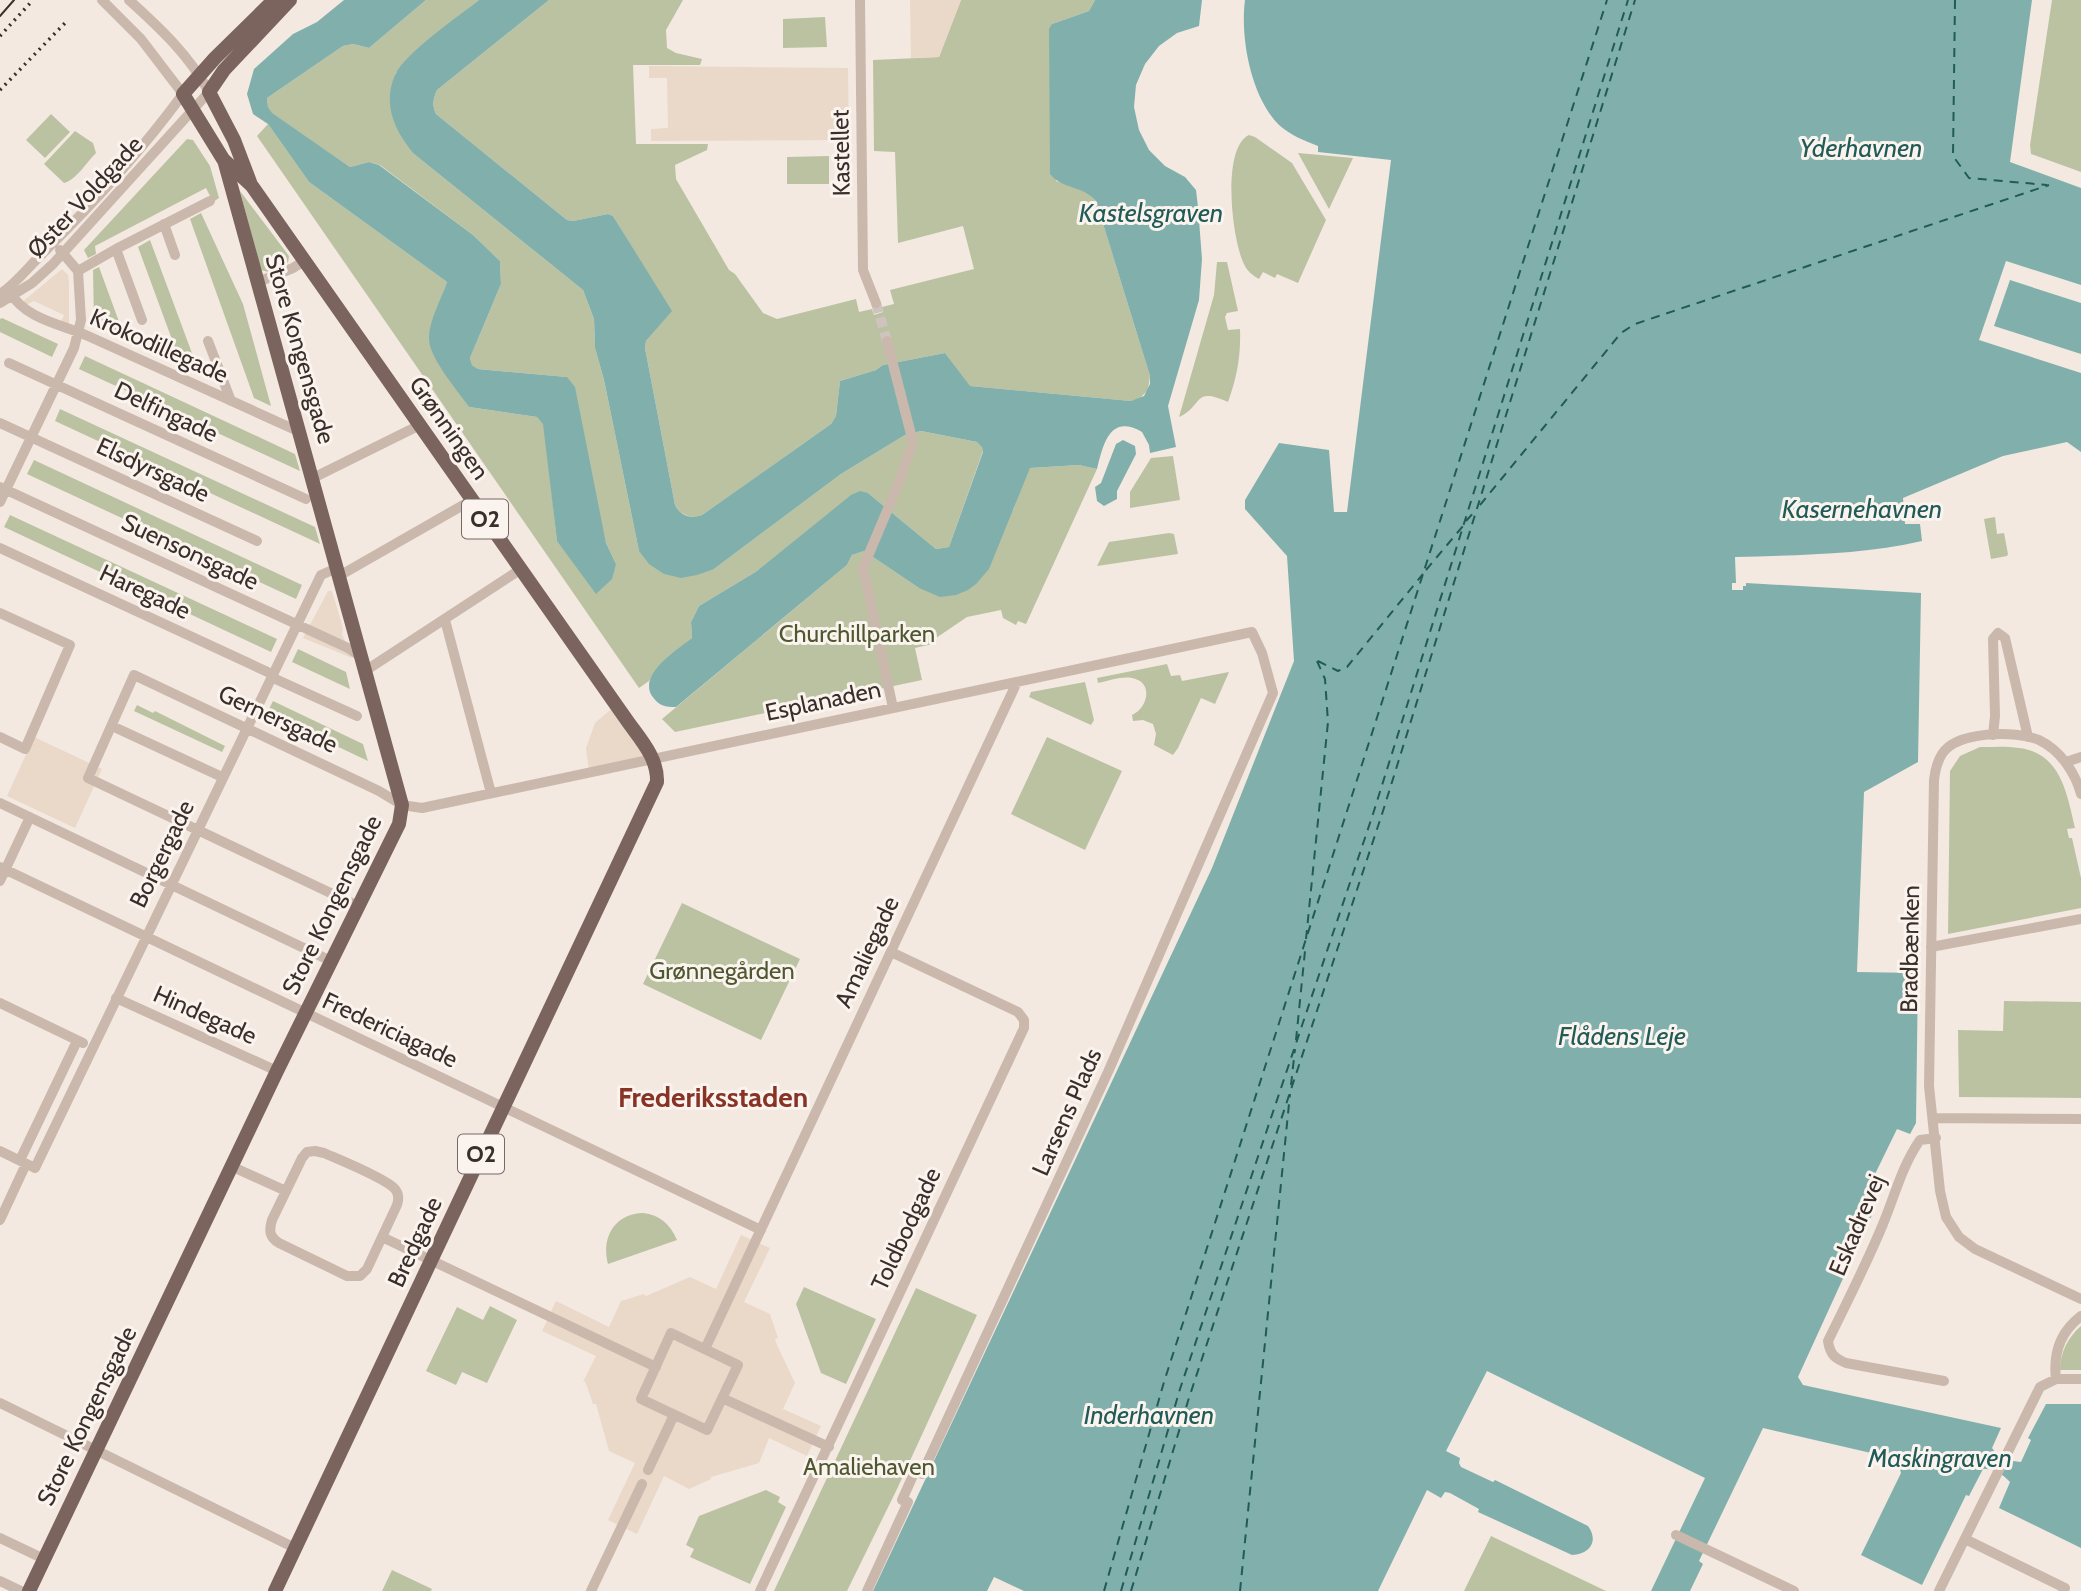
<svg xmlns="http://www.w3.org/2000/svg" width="2081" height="1591" font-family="Cabin,sans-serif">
<rect width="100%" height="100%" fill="#f3e9e1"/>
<!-- green -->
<path fill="#bbc2a1" d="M426,0H479L413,54L395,74L414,154L583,290L594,319L595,348L604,380L639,551L714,569L841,474L905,435L921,431L977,442L982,446L983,451L949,547L936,549L868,493L757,571L699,606L691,622L692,638L657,668L649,681L639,688L257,136L268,124L309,182L447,282L431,328L429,341L469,407L537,417L544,424L557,541L616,564L606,543L567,377L478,369L472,365L470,358L501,284L500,261L473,235L380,165L369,162L350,167L271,113L268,107L267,98L343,46L353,44L369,48Z
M549,0H683L666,30L667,48L676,53L702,59L700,65H633L636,144H708L707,150L675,165L676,179L729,270L735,274L763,313L777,319L856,299L859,312L872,309L874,315L883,312L882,307L894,304L890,290L974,269L963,226L898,243L895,152L874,151L873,60L939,57L961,0H1095L1089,11L1052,24L1056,181L1089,193L1096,201L1150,376L1148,390L1138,400L1131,401L969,386L945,353L883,365L876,370L840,381L836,416L831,424L702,515C690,519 681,515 675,505L645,348L646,341L671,311L613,216L608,214L573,221L567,220L436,114C432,105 433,99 437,90Z
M2052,0H2081V172L2031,154L2030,145Z
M825,17L827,47L783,48V19Z
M51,114L70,132L45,158L26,140Z
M75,131L93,143L96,153C86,163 76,180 64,183L44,164Z
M1249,135L1255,137L1292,163L1326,220L1298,283L1277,274L1275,278L1263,272L1259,279C1252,275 1247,271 1244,264C1232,241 1221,148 1249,135Z
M187,139L193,140L210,166L219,198L213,202L206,188L95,246L96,254L88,258L84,250Z
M1298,153L1353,158L1329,209Z
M829,156V184H787V157Z
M240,191L289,256L288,263C279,258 271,262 269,272L261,270Z
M201,213L243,304L271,406L254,398L190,219Z
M150,240L199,372L181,364L138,247Z
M1217,262H1227L1238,311L1227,313L1225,317L1228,330L1240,329C1241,356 1237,377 1228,402C1192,386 1204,406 1179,417L1214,295Z
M99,267L125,338L94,324L93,270Z
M2,318L58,344L52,357L0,332V319Z
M85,356L295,454L300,471L79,369Z
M60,409L315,527L320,544L55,421Z
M1173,456L1180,500L1130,508V492L1151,458Z
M34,460L302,585L296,599L27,474Z
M1079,465L1097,469L1026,624L1018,621L1016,625L1003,618L1001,610L967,617L936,638L937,643L915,648L922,680L675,732L662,719L847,565L852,555L864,551L919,588L1013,510L1027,470L1030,468Z
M10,515L277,639L271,652L4,527Z
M1995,517L1997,534L2004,533L2008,554L2007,556L1991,559L1984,519Z
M1169,533L1174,534L1178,554L1097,566L1109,542Z
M298,649L346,672L350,689L292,662Z
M1167,664L1171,676L1180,675L1182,681L1229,672L1215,704L1201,698L1178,748L1173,755L1154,745L1156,734L1153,724L1143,720L1133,721L1132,715C1148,708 1154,682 1132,678C1122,676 1108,681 1098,683L1097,678Z
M1085,682L1094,720L1091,725L1029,697L1031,692Z
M273,701L363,744L368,761L267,713Z
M137,705L153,713L155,711L225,746L222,752L134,711Z
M1047,737L1122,771L1085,850L1011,814Z
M1980,747C1993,747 2006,746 2019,748C2061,753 2067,794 2075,828L2067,829L2069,838H2072L2081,878V908L1948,934L1950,771L1960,756Z
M682,903L800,959L761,1040L643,984Z
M2004,1001L2081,1002V1098L1959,1097L1958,1030L2003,1031Z
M643,1213C660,1215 670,1224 677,1240L608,1264C601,1238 614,1214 643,1213Z
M804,1287L876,1319L846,1384L821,1373L796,1304Z
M916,1288L977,1315L897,1489L847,1591H774Z
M490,1306L517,1320L487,1383L462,1372L456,1385L426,1371L457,1307L483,1320Z
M2081,1326V1370H2060C2060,1353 2068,1337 2081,1326Z
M766,1490L780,1497L778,1502L786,1507L750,1584L690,1557L694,1549L686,1545L699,1516Z
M1491,1536L1606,1591H1464Z
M392,1570L432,1589L431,1591H382Z"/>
<!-- plaza -->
<path fill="#ead8c9" d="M910,0H961L939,57L911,58Z
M649,66L848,68L849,140L651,141V129L668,128L667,78H649Z
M62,269L68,275L69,283V325L61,322L64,315L34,301L26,305L21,303Z
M328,591H332L343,628L342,634L352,658L303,638Z
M616,705L654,759L589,772L586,748L595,723Z
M34,737L102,769L75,828L7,796Z
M741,1235L770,1248L744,1302L770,1314L778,1338L775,1339L777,1345L795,1383L783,1409L821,1426L807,1456L769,1438L759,1463L711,1477V1479L689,1489L664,1476L637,1534L608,1520L635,1463L609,1451L596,1404H593L585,1381L583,1382L596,1356L542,1331L556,1301L609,1327L621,1301L644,1294L646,1296L690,1277L716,1289Z"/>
<!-- water -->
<path fill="#81b0ac" d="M344,0H426L369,48L353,44L343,46L267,98L268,107L272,113L350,167L369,162L379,165L473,235L500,261L501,284L470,358L472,365L478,369L567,377L575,387L606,543L616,564L612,579L596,594L557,541L543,424L537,417L469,407C458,391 430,359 429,340C428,322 441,300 447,282L309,182L268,124L253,114L247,94L254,69L293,34L317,22Z
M479,0H549L437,90C433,99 432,105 436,114L567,220L573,221L608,214L613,216L672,311L646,341L645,348L675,505C681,516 690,519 702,515L831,424L836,416L840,381L876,370L883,365L945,353L970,386L1131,401L1144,396L1150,384V376L1096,201C1084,186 1061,189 1050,174L1049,29L1052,24L1089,11L1095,0H1202L1199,26L1177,33L1159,46L1145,64L1136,85L1134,107L1139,130L1149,150L1165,166L1185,177L1196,190L1198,207L1202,259L1199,300L1168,406L1176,447L1150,453L1149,445L1142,432C1109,413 1103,446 1097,469L1079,465L1030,468L989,569L976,584L968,590L956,595L940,597L919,588L864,551L852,555L847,565L676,707C665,707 659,706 652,696C638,674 677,650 692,638L691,622L699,606L757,571L851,495L860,491L868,493L936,549L949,547L983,452L982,447L977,442L921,431L905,435L841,474L714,569L697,575L681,578L664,574L649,564L639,551L604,380L595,348L594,319L583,290L414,154C395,131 382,105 395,75C405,53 459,16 479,0Z
M1245,0H2032L2010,162L2081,188V285L2006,261L1979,340L2081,373V452L2067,442L2003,456L1903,498L1905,524H1920L1922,541C1861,555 1798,555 1735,557L1736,583H1732V590H1743V586H1746V583L1921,593L1918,762L1864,792L1857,972L1918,973L1916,1123L1910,1134L1897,1129L1858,1209L1872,1215L1798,1377L1803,1385L2001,1428L1992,1448C1999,1458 2009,1461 2021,1462L2031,1440L2028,1438L2046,1404H2081V1548L1999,1508L2010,1482C2003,1474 1994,1468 1983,1469L1969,1496L1966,1495L1922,1585L1861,1555L1901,1473L1897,1459L1763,1428L1699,1561L1703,1564L1690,1591H1651L1705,1478L1487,1371L1446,1451L1460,1458L1459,1463L1461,1467L1493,1482L1495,1480L1588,1526C1599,1541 1590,1554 1572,1555L1478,1512L1479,1509L1450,1493L1445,1492L1441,1498L1427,1490L1378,1591H1024L994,1577L987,1591H873L1212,868L1294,661L1287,556L1245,509V500L1279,443L1329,450L1334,512H1347L1391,160L1318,152V146C1305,141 1290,135 1279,125C1251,97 1240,38 1245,0Z
M2010,280L2081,303V354L1994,326Z
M1123,440L1135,446L1136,454L1117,491V499L1104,506L1097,501L1095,487L1101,483L1116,444Z"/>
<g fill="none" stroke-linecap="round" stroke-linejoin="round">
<!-- ferry -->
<path stroke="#215b58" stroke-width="2" stroke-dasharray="9 7" stroke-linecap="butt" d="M1955,0L1953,156L1969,178L2047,185
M1480,505L1621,333L1635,324L2049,185
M1466,521L1476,510
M1426,570L1463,526
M1318,661L1338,671L1347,667L1423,574
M1306,939L1328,722L1325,679L1317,661
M1296,1040L1305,951
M1291,1085L1295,1049
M1104,1591L1164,1382L1607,0
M1121,1591L1180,1389L1373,814L1628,0
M1131,1591L1188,1401L1383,811L1635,0
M1240,1591L1290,1094"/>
<!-- minor-tunnel -->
<path stroke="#cec4bd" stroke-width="10" stroke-dasharray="10 5" stroke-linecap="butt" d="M876,303L887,341"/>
<!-- minor -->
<path stroke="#cbb8ad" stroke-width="10" d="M860,0L863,270L876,303
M164,224L175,255
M116,249L142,320
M78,271L116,249L210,201
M258,282L293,268L304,261
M9,291C26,320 61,324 88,336L300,432
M0,294C17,283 28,267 43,253C93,204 141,151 183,94L141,39L102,0
M0,303L32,283L53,264L209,92C189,55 160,28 129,0
M208,341L231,401
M887,341L913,442L895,492L863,568L893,708
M9,363L306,499
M0,423L257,541
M313,478L420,425
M0,487L348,648L361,657
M0,502L74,348L81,320L78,271L60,250
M0,548L272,674
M339,576L472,500
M0,613L70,645L25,749L0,737
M445,620L491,793
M365,671L521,569
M271,677L357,716
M112,726L222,777
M1993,735L1995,716L1993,639L1998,633L2005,638L2028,737
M2066,762L2081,757
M2081,794C2075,772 2060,750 2039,740C2016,730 1956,731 1942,754C1937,762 1935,771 1934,780L1929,1086L1940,1191L1946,1217L1959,1237L1975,1249L2081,1299
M0,803L331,961
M0,867L761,1230
M0,881L30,817
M358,906L88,778L134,675L379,791L402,805L422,808L1252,632L1262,653L1273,693L1108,1072L922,1474L915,1471L902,1500L908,1502L867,1591
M1931,947L2081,919
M116,998L277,1071
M0,1003L83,1043
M1934,1118L2081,1119
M1936,1138L1920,1140C1902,1166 1895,1195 1883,1224C1867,1263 1847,1302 1828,1341C1830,1354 1834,1358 1846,1363L1944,1381
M0,1151L35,1168L321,575L337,568
M315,1151L324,1153C340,1160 385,1178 395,1189C399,1194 399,1199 397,1205L367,1269L360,1276H347L279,1243C269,1237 269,1230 272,1220L302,1158L307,1152Z
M20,1160L77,1041
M233,1167L286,1191
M0,1220L26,1164
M382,1237L656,1367
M671,1333L738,1365L707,1430L641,1399Z
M705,1349L1017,682
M2056,1379C2053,1354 2060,1332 2081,1316
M722,1398L829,1447
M0,1403L295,1548
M648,1470L674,1415
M1676,1535L1794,1591
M0,1538L44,1559
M1965,1539L2065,1588L2063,1591
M0,1581L21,1591
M591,1591L642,1484
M760,1591L1024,1028V1020L1018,1012L891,952
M1939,1591L2040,1387L2056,1379H2081"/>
<!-- major -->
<path stroke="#7b645d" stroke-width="14" d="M274,0L215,58L183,94L223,159L252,186L626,719C639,738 658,757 657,782L275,1591
M250,182L234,140L209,92L224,70L290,0
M29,1591L277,1071L399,824L402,805L224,160"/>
<!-- tram -->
<path stroke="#3a2e2b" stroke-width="2" d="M0,16L14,0"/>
<!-- rail -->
<path stroke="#3a2e2b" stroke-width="3.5" stroke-dasharray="2 5" stroke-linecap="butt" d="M0,36L33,0
M0,90L66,22"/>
</g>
<g text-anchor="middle" stroke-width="6" stroke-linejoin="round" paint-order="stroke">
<!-- shield labels -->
<g fill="#faf3ee" stroke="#746966" stroke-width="2">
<rect x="462" y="499.5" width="46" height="39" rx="5"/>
<rect x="458" y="1134.5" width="46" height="39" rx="5"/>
</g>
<g font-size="23" font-weight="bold" fill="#3a2e2b">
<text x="485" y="527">O2</text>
<text x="481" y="1162">O2</text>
</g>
<!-- street labels -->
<g font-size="24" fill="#3a2e2b" stroke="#faf3ee">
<text transform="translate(841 153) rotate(-91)" y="8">Kastellet</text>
<text transform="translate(85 197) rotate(-47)" y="8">Øster Voldgade</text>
<text transform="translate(159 346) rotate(24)" y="8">Krokodillegade</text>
<text transform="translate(300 349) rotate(74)" y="8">Store Kongensgade</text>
<text transform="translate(166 412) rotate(25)" y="8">Delfingade</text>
<text transform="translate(449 428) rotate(55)" y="8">Grønningen</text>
<text transform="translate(153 470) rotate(25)" y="8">Elsdyrsgade</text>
<text transform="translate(190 552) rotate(25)" y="8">Suensonsgade</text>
<text transform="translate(145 592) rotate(25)" y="8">Haregade</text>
<text transform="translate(823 701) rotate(-12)" y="8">Esplanaden</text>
<text transform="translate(278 719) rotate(25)" y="8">Gernersgade</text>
<text transform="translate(162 854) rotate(-64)" y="8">Borgergade</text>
<text transform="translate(332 905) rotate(-64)" y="8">Store Kongensgade</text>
<text transform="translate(1910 949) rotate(-89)" y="8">Bradbænken</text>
<text transform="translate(867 952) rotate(-65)" y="8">Amaliegade</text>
<text transform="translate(205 1015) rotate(24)" y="8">Hindegade</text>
<text transform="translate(390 1030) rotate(25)" y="8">Fredericiagade</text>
<text transform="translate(1067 1112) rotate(-66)" y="8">Larsens Plads</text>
<text transform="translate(1857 1225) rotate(-67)" y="8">Eskadrevej</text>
<text transform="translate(906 1229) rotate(-65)" y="8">Toldbodgade</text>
<text transform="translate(415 1242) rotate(-65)" y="8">Bredgade</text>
<text transform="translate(87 1416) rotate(-64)" y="8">Store Kongensgade</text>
</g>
<!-- park labels -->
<g font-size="24" fill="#4e5830" stroke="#faf3ee">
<text x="857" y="642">Churchillparken</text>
<text x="722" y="979">Grønnegården</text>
<text x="869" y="1475">Amaliehaven</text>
</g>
<!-- water labels -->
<g font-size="26" font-style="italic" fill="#215b58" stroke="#faf3ee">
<text x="1861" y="157">Yderhavnen</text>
<text x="1151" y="222">Kastelsgraven</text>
<text x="1862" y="518">Kasernehavnen</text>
<text x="1622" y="1045">Flådens Leje</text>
<text x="1149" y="1424">Inderhavnen</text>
<text x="1940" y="1467">Maskingraven</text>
</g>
<!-- quarter labels -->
<g font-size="28" font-weight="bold" fill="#873326" stroke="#faf3ee">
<text x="713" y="1107">Frederiksstaden</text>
</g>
</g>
</svg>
